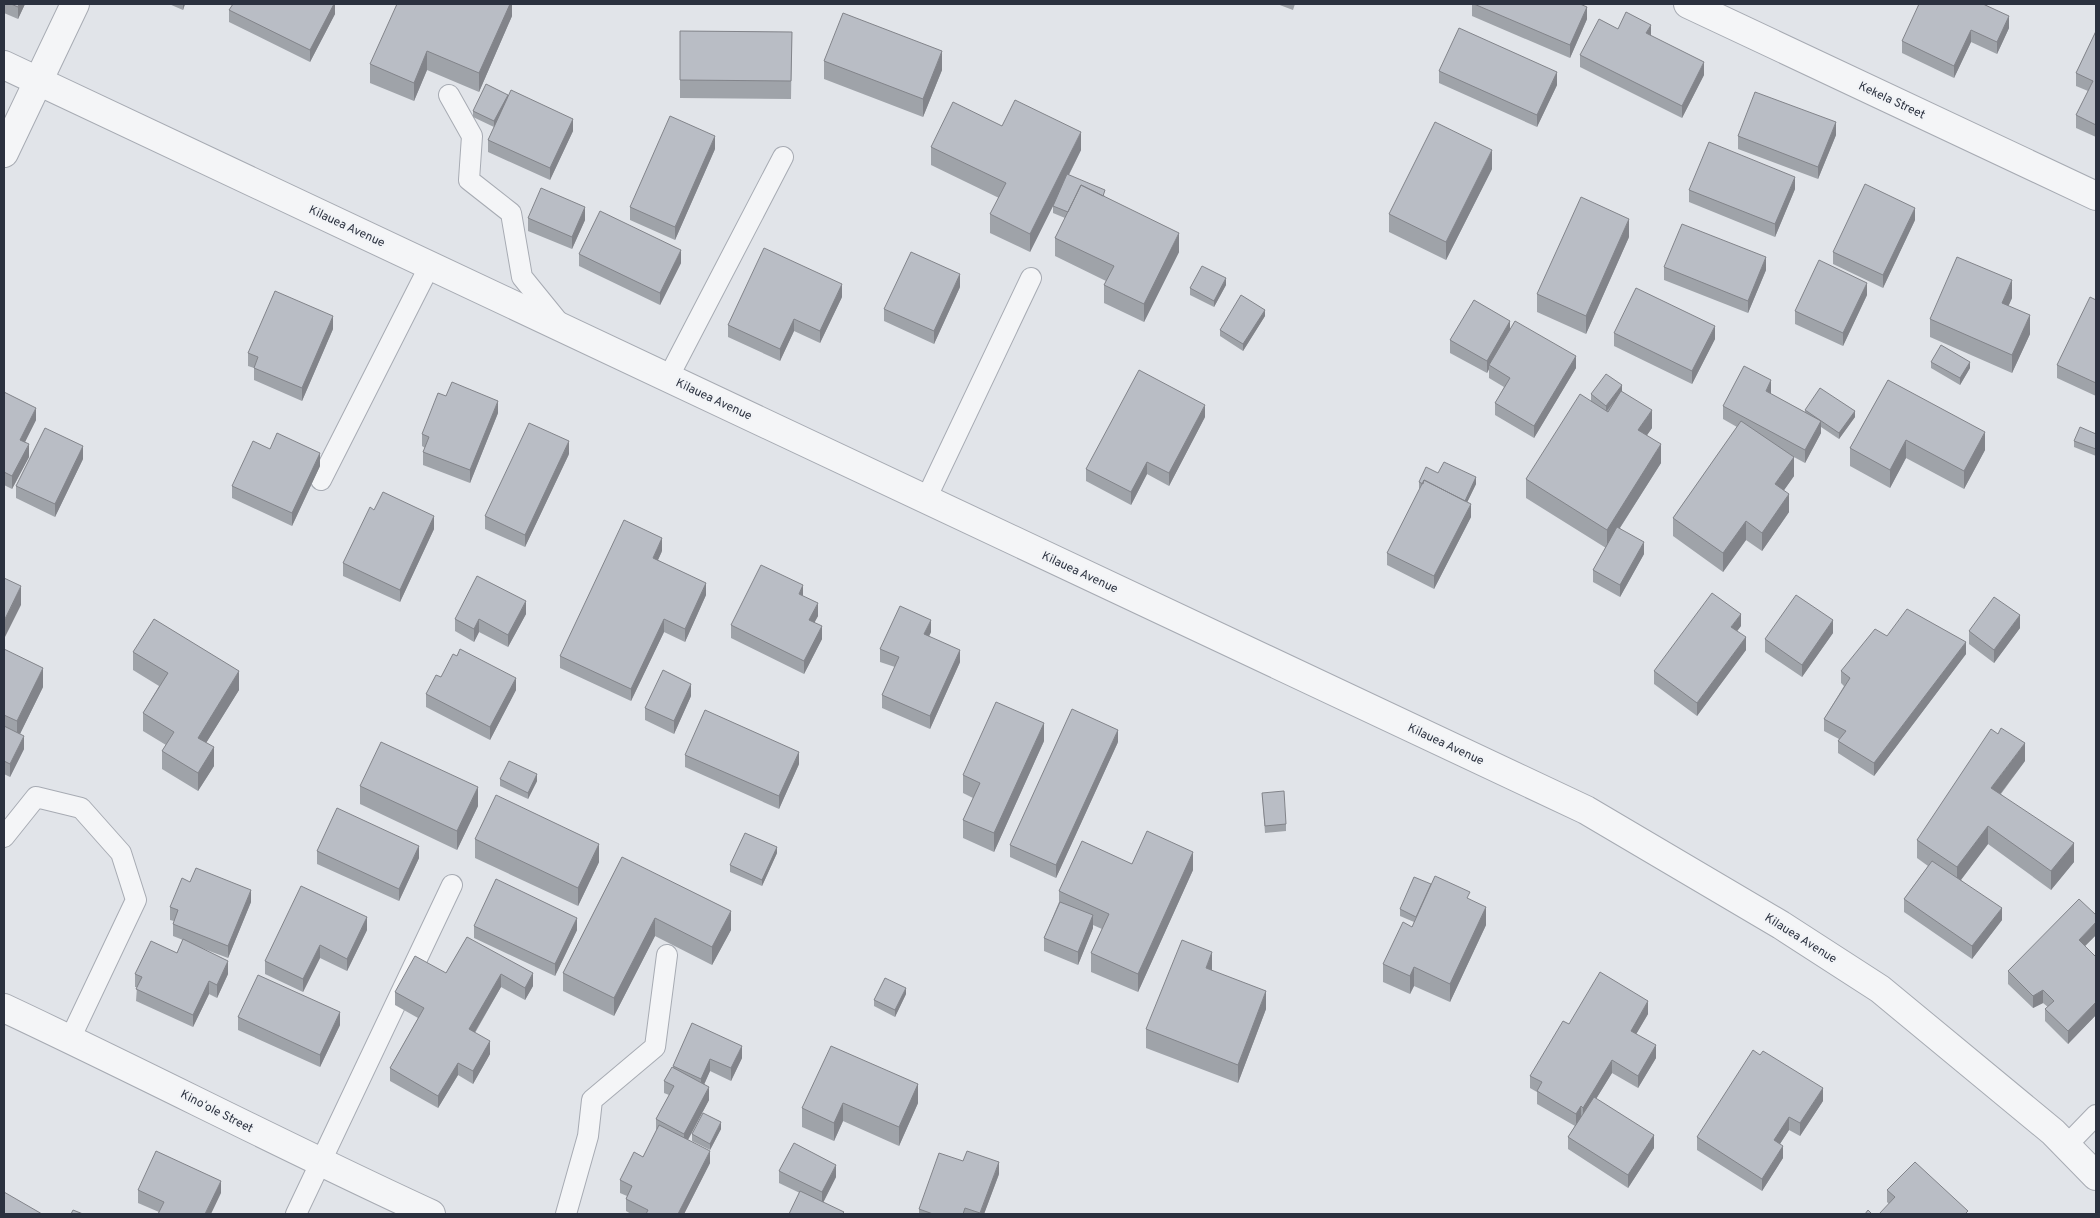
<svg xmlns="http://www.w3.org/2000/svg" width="2100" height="1218" font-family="Overpass,sans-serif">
<rect width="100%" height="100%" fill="#e1e4e9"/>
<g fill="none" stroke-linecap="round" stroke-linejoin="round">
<!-- service casing -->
<g stroke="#a7abb3" stroke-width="22">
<path id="service" d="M449,95L472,136L469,180L511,213L522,277L561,325
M668,378L783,157
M321,480L430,265
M926,499L1031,278
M4,837L36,797L81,808L121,853L136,900L70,1039
M2066,1146L2096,1115
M296,1214L452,885
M566,1214L588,1136L592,1100L655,1047L667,955"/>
</g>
<!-- minor casing -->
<g stroke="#a7abb3" stroke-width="30">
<path id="minor" d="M1688,4L2096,196
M4,153L75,4"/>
</g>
<!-- tertiary casing -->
<g stroke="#a7abb3" stroke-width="30">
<path id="tertiary" d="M4,65L1586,810L1781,925L1880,989L2053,1132L2096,1176
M4,1008C147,1075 287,1148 431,1214"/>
</g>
<!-- service -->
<use href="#service" stroke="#f4f5f7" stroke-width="20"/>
<!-- minor -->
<use href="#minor" stroke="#f4f5f7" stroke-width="28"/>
<!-- tertiary -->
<use href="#tertiary" stroke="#f4f5f7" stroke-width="28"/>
</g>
<!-- wall -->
<path fill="#9fa3a9" d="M4,4H25L18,19L4,13Z
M169,4H185L183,10Z
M335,4V14L310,62L229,22V10Z
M512,4V16L479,92L427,70L414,101L370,83V64Z
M1277,4H1295L1293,10Z
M1472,4H1580L1587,19L1570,58L1472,16Z
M1986,5L2009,28L1997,54L1971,42L1954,78L1902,53V41Z
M1618,29L1651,36L1704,75L1682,118L1580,67V55Z
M680,31L792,32L791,99L680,98Z
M2096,31V137L2076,128V115L2088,91L2076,86V73Z
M824,61L942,70L923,117L824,79Z
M1439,71L1557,85L1537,127L1439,83Z
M508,98L573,131L550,180L488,152V140L494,127L473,117V111Z
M1002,126L1081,150L1069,175L1105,196V197L1179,252L1144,322L1104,303V285L1106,281L1055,256V238L1065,218L1053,213V206L1030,252L990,233V214L999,198L931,165V147Z
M1836,135L1818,179L1738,149V136Z
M715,149L675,240L630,220V207Z
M1492,169L1446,260L1389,232V214Z
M1795,189L1775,237L1689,202V190Z
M528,218L585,220L572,249L528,231Z
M1915,220L1883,288L1833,264V252Z
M1629,237L1586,334L1537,312V294Z
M579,254L681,263L660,305L579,266Z
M1664,267L1766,270L1748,313L1664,280Z
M1226,285L1214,307L1190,295V288Z
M960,287L934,344L884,321V309Z
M1867,295L1843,346L1795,324V311Z
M842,297L820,343L794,331L780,361L728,337V325Z
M2012,298L2008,306L2030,334L2012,373L1930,337V319Z
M2096,300V396L2057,378V365Z
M1265,316L1243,351L1220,336V330Z
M333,329L302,401L254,380V368L248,366V353Z
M1510,330L1576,368L1534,438L1495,415V403L1504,387L1489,378V369L1487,373L1450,353V340Z
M1614,333L1715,339L1692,384L1614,346Z
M1931,362L1970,368L1960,385L1931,368Z
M1888,380L1985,450L1964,489L1906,458L1890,488L1850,466V448Z
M4,392L36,420L25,442L29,457L12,489L4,485Z
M1622,392L1652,428L1647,435L1661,463L1620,528L1644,554L1620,597L1593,582V570L1606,548L1526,498V479L1591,401V394Z
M1771,393V394L1805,412V410L1855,417L1839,439L1821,427V433L1805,463L1792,456L1794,476L1784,490L1789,512L1762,551L1746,540L1723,572L1673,536V518L1737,427L1723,419V406Z
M498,413L470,483L423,465V452L425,448L422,446V434Z
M1205,417L1169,486L1147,474L1131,505L1086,481V469Z
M2096,434V456L2074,447V441Z
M270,449L320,466L292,526L232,498V486Z
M569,454L525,547L485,529V516Z
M83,459L55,517L16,498V486Z
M1438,473L1476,484L1467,502L1471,517L1434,589L1387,565V553L1420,489L1419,488V482Z
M374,510L434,529L400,602L343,576V563Z
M662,551L658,560L706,595L685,642L664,632L631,701L560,668V656Z
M803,596L818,616L814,622L822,639L804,674L731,638V625Z
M526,614L508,647L479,632L474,642L455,631V619Z
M1741,626L1737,631L1746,650L1697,716L1654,684V671Z
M2020,628L1994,663L1969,644V631Z
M931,632L929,636L960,662L930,729L882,708V695L895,667L880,662V649Z
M1833,633L1802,677L1765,652V639Z
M1887,636L1966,654L1874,776L1838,753V741L1839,739L1824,731V719L1844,686L1841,683V671Z
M4,649L43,687L20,734L24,749L10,777L4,774Z
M133,652L239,690L206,743L214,766L198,791L162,769V751L166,745L143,731V713L159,686L133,670Z
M441,677L516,690L490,740L426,707V694Z
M691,696L674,734L645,720V708Z
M1044,741L994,852L963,838V820L973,798L963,793V775Z
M1118,742L1056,878L1010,857V845Z
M685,755L799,764L779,809L685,767Z
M2025,761L2001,794L2074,862L2051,890L1988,844L1961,880L2002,920L1972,959L1904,912V899L1928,866L1917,858V840Z
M500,779L537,781L528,799L500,786Z
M360,786L478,806L457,850L360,804Z
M1262,793L1286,824V831L1265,833Z
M475,839L599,862L578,906L475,858Z
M317,851L419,858L399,901L317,864Z
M777,853L762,886L730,872V865Z
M622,857L731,930L712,965L655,936L614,1016L563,991V973Z
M1132,864L1193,870L1138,992L1091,972V953L1102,929L1093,925V928L1078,965L1044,951V938L1059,902V891Z
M190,882L251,902L228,958L196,946L228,974L217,998L209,994L193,1027L136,1001L137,987H135V974L177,953L183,940L173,936V924L174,921L170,920V907Z
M1470,899L1486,925L1450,1002L1414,986L1410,994L1383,982V964L1412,927L1414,922L1400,916V909Z
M474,926L577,930L555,976L474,938Z
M367,930L347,971L320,958L303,992L265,974V961Z
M2096,935L2085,946L2096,957V1015L2068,1044L2045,1021V1009L2048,1007L2043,1003L2033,1008L2008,984V971Z
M467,937L533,986L525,1000L501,987L475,1033L490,1054L473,1084L458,1075L438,1108L390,1081V1068L418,1018L395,1005V992L446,973Z
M1212,970L1266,1009L1238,1083L1146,1048V1029Z
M906,994L895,1017L874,1006V1000Z
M1648,1014L1636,1034L1656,1058L1638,1088L1612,1073L1596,1099L1654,1148L1628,1188L1568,1149V1137L1575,1126L1537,1104V1092L1530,1088V1076L1569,1024Z
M238,1017L340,1025L320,1067L238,1030Z
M692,1023L742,1058L731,1081L710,1071L704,1085L709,1100L688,1140L710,1163L684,1214H631L626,1211V1199L627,1196L620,1193V1180L643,1157L656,1131V1119L669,1095L664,1093V1081L673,1067Z
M918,1084V1103L899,1146L843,1121L834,1141L802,1127V1108Z
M1823,1101L1800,1136L1789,1130L1780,1144L1783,1158L1762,1191L1697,1150V1137Z
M721,1129L710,1150L692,1141V1134Z
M779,1171L836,1177L823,1202L844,1214L779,1183Z
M999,1174L984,1214H919V1209Z
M138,1190L221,1193L159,1212L138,1203Z
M1887,1190L1968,1214L1889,1204L1887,1202Z"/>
<!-- shaded-wall -->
<path fill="#82848a" d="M19,4H25L18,19V7Z
M183,4H185L183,10Z
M334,4H335V14L310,62V50Z
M510,4H512V16L479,92V73Z
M1587,7V19L1570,58V45Z
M2009,16V28L1997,54V42Z
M1651,25V37L1646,33Z
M1971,30V42L1954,78V66Z
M427,51V70L414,101V83Z
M942,51V70L923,117V99Z
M1704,62V75L1682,118V106Z
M1557,72V85L1537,127V115Z
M508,95V101L494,128V121Z
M573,119V131L550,180V168Z
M1836,122V135L1818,179V167Z
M1081,132V150L1030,252V234Z
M715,136V149L675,240V227Z
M1492,150V169L1446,260V242Z
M1795,177V189L1775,237V224Z
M585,207V220L572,249V237Z
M1915,208V220L1883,288V275Z
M1629,219V237L1586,334V316Z
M1179,233V252L1144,322V304Z
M681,250V263L660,305V293Z
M1766,257V270L1748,313V301Z
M960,274V287L934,344V331Z
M1226,278V285L1214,307V301Z
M2012,280V298L2002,321V303Z
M1867,283V295L1843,346V333Z
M842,284V297L820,343V331Z
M1265,310V316L1243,351V344Z
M2030,315V334L2012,373V355Z
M333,316V329L302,401V388Z
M794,319V331L780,361V349Z
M1510,321V333L1489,365V369L1487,373V361Z
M1715,326V339L1692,384V371Z
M1576,356V368L1534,438V426Z
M1970,362V368L1960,385V378Z
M1771,380V393L1766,404V391Z
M1622,385V391L1606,412V406Z
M498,401V413L470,483V470Z
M1205,405V417L1169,486V473Z
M36,408V420L20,452V440Z
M1652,410V428L1638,448V430Z
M1855,411V417L1839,439V433Z
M1821,421V433L1805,463V450Z
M1985,432V450L1964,489V471Z
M1906,440V458L1890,488V470Z
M569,441V454L525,547V535Z
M29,444V457L12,489V476Z
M1661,444V463L1607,548V530Z
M83,446V459L55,517V504Z
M320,453V466L292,526V513Z
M1794,457V476L1775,503V484Z
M1147,462V474L1131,505V492Z
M1476,477V484L1464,509V503Z
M1789,494V512L1762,551V533Z
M1471,504V517L1434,589V576Z
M434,516V529L400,602V590Z
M1746,521V540L1723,572V553Z
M662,538V551L653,571V558Z
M1644,542V554L1620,597V585Z
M706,583V595L685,642V629Z
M803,585V598L799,594Z
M21,586V605L4,639V621Z
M526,601V614L508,647V635Z
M818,603V616L809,633V620Z
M1741,614V626L1731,639V627Z
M2020,615V628L1994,663V650Z
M479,619V632L474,642V629Z
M664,619V632L631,701V689Z
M931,620V632L924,647V634Z
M1833,620V633L1802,677V665Z
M822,626V639L804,674V661Z
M1746,637V650L1697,716V703Z
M1966,642V654L1874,776V763Z
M960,650V662L930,729V716Z
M43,668V687L17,740V721Z
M239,671V690L198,756V738Z
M516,678V690L490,740V727Z
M691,684V696L674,734V721Z
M1044,723V741L994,852V833Z
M1118,730V742L1056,878V865Z
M24,736V749L10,777V764Z
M2025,743V761L1991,806V788Z
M214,747V766L198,791V773Z
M799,752V764L779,809V796Z
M537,774V781L528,799V793Z
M478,787V806L457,850V831Z
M1988,826V844L1957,885V867Z
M2074,843V862L2051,890V871Z
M599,844V862L578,906V888Z
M419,846V858L399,901V889Z
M777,847V853L762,886V880Z
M1193,852V870L1138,992V974Z
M251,890V902L228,958V946Z
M1486,907V925L1450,1002V984Z
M2002,908V920L1972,959V946Z
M731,911V930L712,965V947Z
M1093,915V928L1078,965V952Z
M367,917V930L347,971V959Z
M577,918V930L555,976V964Z
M655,918V936L614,1016V998Z
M2096,922V935L2079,952V940Z
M320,945V958L303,992V979Z
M1212,952V971L1206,968Z
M228,961V974L217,998V985Z
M1414,967V986L1410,994V976Z
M533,973V986L525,1000V988Z
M501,974V987L469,1042V1029Z
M209,981V994L193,1027V1015Z
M906,988V994L895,1017V1010Z
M2043,990V1003L2033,1008V996Z
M1266,991V1009L1238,1083V1065Z
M1648,1001V1014L1631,1043V1031Z
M2096,1002V1015L2068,1044V1031Z
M340,1012V1025L320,1067V1055Z
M490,1041V1054L473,1084V1071Z
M1656,1045V1058L1638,1088V1076Z
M742,1046V1058L731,1081V1068Z
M710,1059V1071L701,1091V1079Z
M1612,1060V1073L1583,1120V1108Z
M458,1063V1075L438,1108V1096Z
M918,1084V1103L899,1146V1127Z
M709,1087V1100L684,1147V1134Z
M1823,1088V1101L1800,1136V1123Z
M843,1103V1121L834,1141V1123Z
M1581,1106V1118L1576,1127V1114Z
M1789,1117V1130L1774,1153V1140Z
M721,1122V1129L710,1150V1144Z
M1654,1135V1148L1628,1188V1175Z
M1783,1146V1158L1762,1191V1179Z
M710,1151V1163L684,1214H678Z
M999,1162V1174L984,1214H980Z
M836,1165V1177L822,1205V1192Z
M221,1181V1193L211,1214H205Z"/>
<!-- building -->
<path fill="#b9bdc5" stroke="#82848a" d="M11,4H19L18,7Z
M233,4H334L310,50L229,10Z
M397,4H510L479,73L427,51L414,83L370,64Z
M1474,4H1580L1587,7L1570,45Z
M1919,4H1983L2009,16L1997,42L1971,30L1954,66L1902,41Z
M1626,12L1651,25L1646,33L1704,62L1682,106L1580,55L1599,19L1618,29Z
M843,13L942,51L923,99L824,61Z
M1459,28L1557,72L1537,115L1439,71Z
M680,31L792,32L791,81L680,80Z
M2096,31V125L2076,115L2093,81L2076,73Z
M486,84L508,95L494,121L473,111Z
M511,90L573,119L550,168L488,140Z
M1755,92L1836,122L1818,167L1738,136Z
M1015,100L1081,132L1030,234L990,214L1006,183L931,147L953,102L1002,126Z
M670,116L715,136L675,227L630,207Z
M1435,122L1492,150L1446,242L1389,214Z
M1709,142L1795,177L1775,224L1689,190Z
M1067,174L1105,190L1103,196L1081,185L1068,212L1053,206Z
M1865,184L1915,208L1883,275L1833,252Z
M1081,185L1179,233L1144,304L1104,285L1114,266L1055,238Z
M541,188L585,207L572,237L528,218Z
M1581,197L1629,219L1586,316L1537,294Z
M600,211L681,250L660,293L579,254Z
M1682,224L1766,257L1748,301L1664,267Z
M764,248L842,284L820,331L794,319L780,349L728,325Z
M911,252L960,274L934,331L884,309Z
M1957,257L2012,280L2002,303L2030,315L2012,355L1930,319Z
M1819,260L1867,283L1843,333L1795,311Z
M1202,266L1226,278L1214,301L1190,288Z
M1636,288L1715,326L1692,371L1614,333Z
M275,291L333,316L302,388L254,368L258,357L248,353Z
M1241,295L1265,310L1243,344L1220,330Z
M2090,297L2096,300V383L2057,365Z
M1474,300L1510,321L1487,361L1450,340Z
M1515,321L1576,356L1534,426L1495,403L1510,378L1489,365Z
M1941,345L1970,362L1960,378L1931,362Z
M1744,366L1771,380L1766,391L1821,421L1805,450L1723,406Z
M1139,370L1205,405L1169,473L1147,462L1131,492L1086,469Z
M1606,374L1622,385L1606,406L1591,394Z
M1888,380L1985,432L1964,471L1906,440L1890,470L1850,448Z
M452,382L498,401L470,470L423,452L429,437L422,434L438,393L446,396Z
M1820,388L1855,411L1839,433L1805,410Z
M1621,391L1652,410L1638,430L1661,444L1607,530L1526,479L1580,394L1608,412Z
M4,392L36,408L20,440L29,444L12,476L4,472Z
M1741,421L1794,457L1775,484L1789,494L1762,533L1746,521L1723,553L1673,518Z
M529,423L569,441L525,535L485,516Z
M2080,427L2096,434V449L2074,441Z
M45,428L83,446L55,504L16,486Z
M277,433L320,453L292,513L232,486L253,441L270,449Z
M1444,462L1476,477L1465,501L1424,480L1423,484L1419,482L1426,467L1438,473Z
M1424,480L1471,504L1434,576L1387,553Z
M383,492L434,516L400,590L343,563L370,507L374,510Z
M624,520L662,538L653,558L706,583L685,629L664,619L631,689L560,656Z
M1617,527L1644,542L1620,585L1593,570Z
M761,565L803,585L799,594L818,603L809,620L822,626L804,661L731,625Z
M477,576L526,601L508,635L479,619L474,629L455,619Z
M4,578L21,586L4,621Z
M1712,593L1741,614L1731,627L1746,637L1697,703L1654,671Z
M1796,595L1833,620L1802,665L1765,639Z
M1994,597L2020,615L1994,650L1969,631Z
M900,606L931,620L924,634L960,650L930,716L882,695L899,657L880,649Z
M1907,609L1966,642L1874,763L1838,741L1846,731L1824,719L1850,678L1841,671L1875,629L1887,636Z
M154,619L239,671L198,738L214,747L198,773L162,751L174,732L143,713L168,673L133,652Z
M4,649L43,668L17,721L4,715Z
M460,649L516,678L490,727L426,694L436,675L441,677L453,654L457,656Z
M663,670L691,684L674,721L645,708Z
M996,702L1044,723L994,833L963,820L980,783L963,775Z
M1072,709L1118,730L1056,865L1010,845Z
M705,710L799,752L779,796L685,755Z
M4,726L24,736L10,764L4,761Z
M2001,728L2025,743L1991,788L2074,843L2051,871L1988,826L1957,867L1917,840L1991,729L1998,734Z
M381,742L478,787L457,831L360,786Z
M509,761L537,774L528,793L500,779Z
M1284,791L1286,824L1265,826L1262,793Z
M496,795L599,844L578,888L475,839Z
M337,808L419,846L399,889L317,851Z
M1147,831L1193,852L1138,974L1091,953L1109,914L1059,891L1082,841L1132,864Z
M745,833L777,847L762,880L730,865Z
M622,857L731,911L712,947L655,918L614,998L563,973Z
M1932,861L2002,908L1972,946L1904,899Z
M196,868L251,890L228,946L173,924L178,910L170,907L182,878L190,882Z
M1435,876L1470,892L1467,898L1486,907L1450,984L1414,967L1410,976L1383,964L1403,922L1412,927Z
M1414,877L1431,884L1416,917L1400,909Z
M496,879L577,918L555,964L474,926Z
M301,886L367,917L347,959L320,945L303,979L265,961Z
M2079,899L2096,915V922L2079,940L2096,957V1002L2068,1031L2045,1009L2054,1001L2043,990L2033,996L2008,971Z
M1060,902L1093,915L1078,952L1044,938Z
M467,937L533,973L525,988L501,974L469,1029L490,1041L473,1071L458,1063L438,1096L390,1068L424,1008L395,992L415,956L446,973Z
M183,939L228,961L217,985L209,981L193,1015L136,989L142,977L135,974L151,941L177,953Z
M1182,940L1212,952L1206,968L1266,991L1238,1065L1146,1029Z
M1600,972L1648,1001L1631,1031L1656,1045L1638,1076L1612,1060L1583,1108L1581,1106L1576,1114L1537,1091L1542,1082L1530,1076L1563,1021L1569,1024Z
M258,975L340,1012L320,1055L238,1017Z
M885,978L906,988L895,1010L874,1000Z
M692,1023L742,1046L731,1068L710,1059L701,1079L673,1066Z
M831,1046L918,1084L899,1127L843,1103L834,1123L802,1108Z
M1753,1050L1760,1055L1763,1051L1823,1088L1800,1123L1789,1117L1774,1140L1783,1146L1762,1179L1697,1137Z
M672,1067L709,1087L684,1134L656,1119L674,1086L664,1081Z
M1594,1097L1654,1135L1628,1175L1568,1137Z
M703,1113L721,1122L710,1144L692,1134Z
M659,1125L710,1151L678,1214H646L648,1210L626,1199L632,1186L620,1180L634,1152L643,1157Z
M794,1143L836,1165L822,1192L779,1171Z
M156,1151L221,1181L205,1214H158L164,1202L138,1190Z
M967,1151L999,1162L980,1213L965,1208L963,1214H933L919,1209L939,1153L963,1161Z
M1915,1162L1968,1211L1965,1214H1879L1895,1197L1887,1190Z
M800,1191L844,1212L842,1214H789Z
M4,1192L42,1214H4Z
M73,1210L83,1214H71Z
M1868,1210L1872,1214H1865Z"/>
<g text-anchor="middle" stroke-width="4" stroke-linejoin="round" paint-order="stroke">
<!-- street labels -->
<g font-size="12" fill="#2b313f" stroke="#f1f3f6">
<text transform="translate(1892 100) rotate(25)" y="4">Kekela Street</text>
<text transform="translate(347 226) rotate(25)" y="4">Kilauea Avenue</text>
<text transform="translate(714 399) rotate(25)" y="4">Kilauea Avenue</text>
<text transform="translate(1080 572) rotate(25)" y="4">Kilauea Avenue</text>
<text transform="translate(1446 744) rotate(25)" y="4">Kilauea Avenue</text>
<text transform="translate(1801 938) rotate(32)" y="4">Kilauea Avenue</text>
<text transform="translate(217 1111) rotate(27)" y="4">Kinoʻole Street</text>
</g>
</g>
<!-- border -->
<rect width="2100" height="1218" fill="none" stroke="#2b313f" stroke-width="10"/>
</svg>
